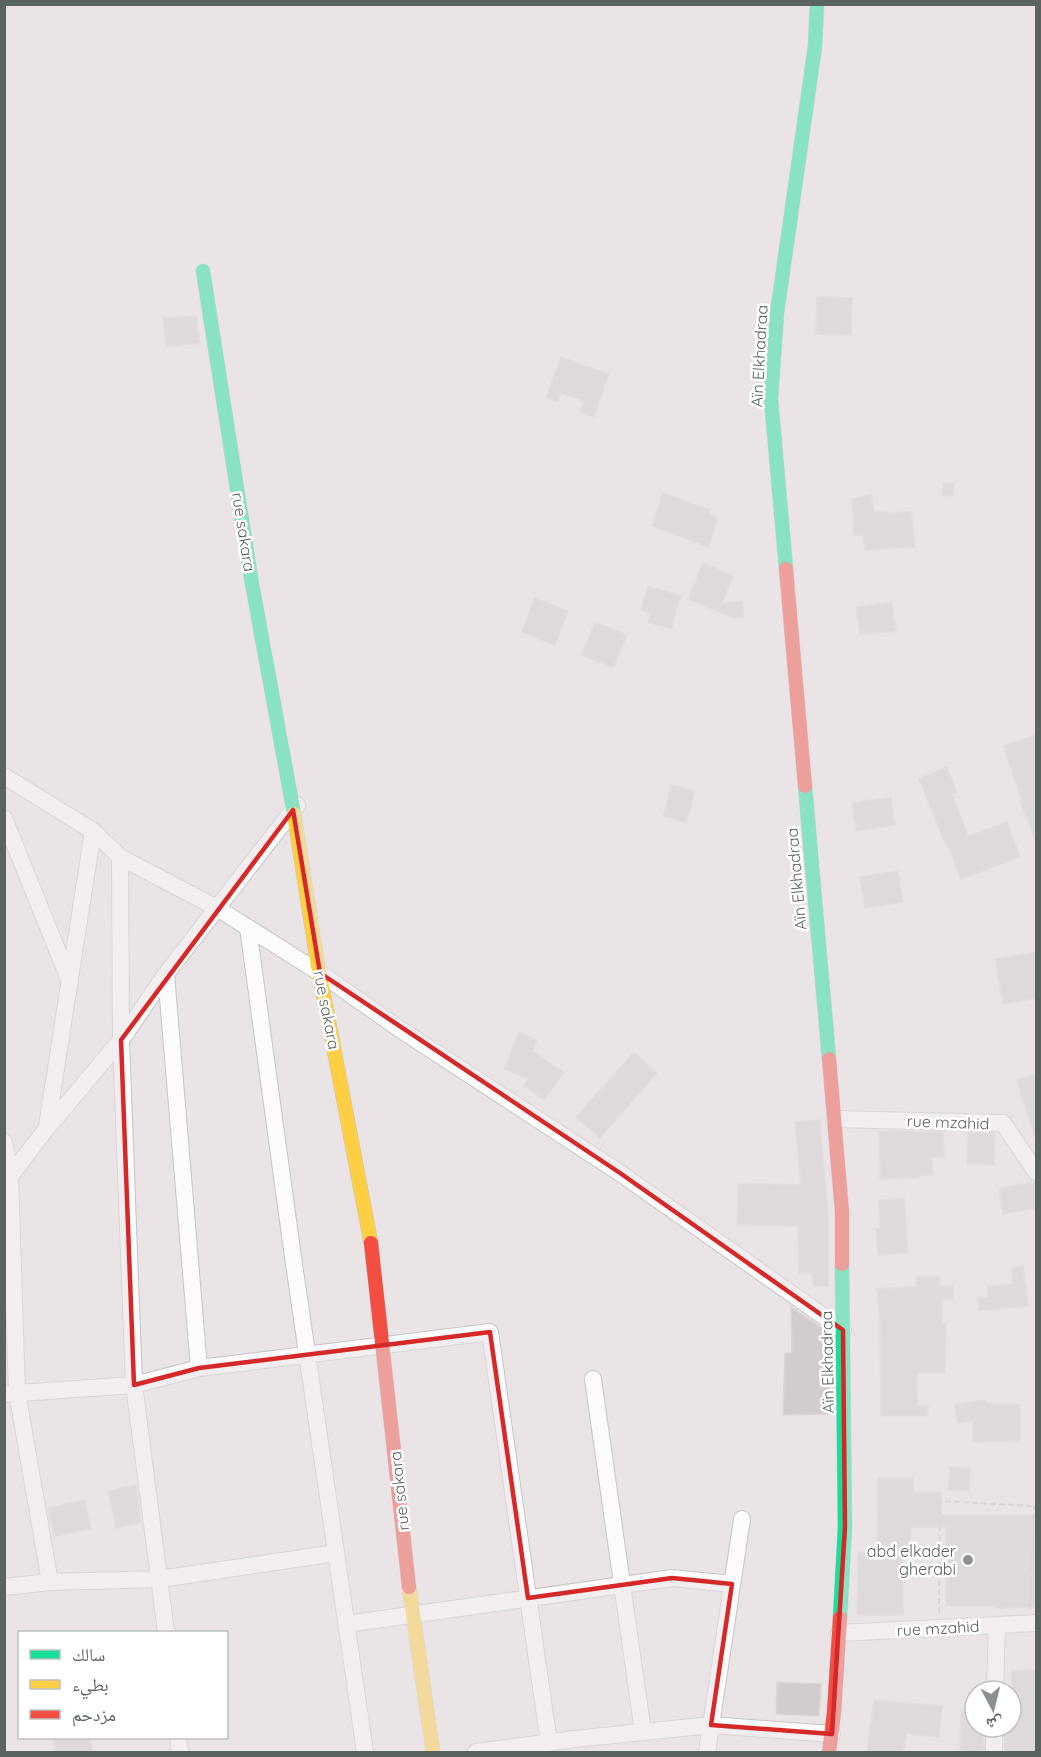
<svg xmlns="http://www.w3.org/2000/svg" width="1041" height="1757" font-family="Quicksand,'Noto Naskh Arabic',sans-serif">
<rect width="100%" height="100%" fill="#eae4e6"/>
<!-- building -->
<path fill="#d1cdce" stroke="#dad4d6" stroke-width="1.5" d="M817,297L852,298L851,335L816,334Z
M196,316L200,343L166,347L163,318Z
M561,357L609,374L594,417L580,412L584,401L561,393L558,402L546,398Z
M943,483H954L953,496L942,495Z
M663,493L710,510L709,514L718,517L709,547L652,526Z
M871,495L874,512L888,511V514L911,511L915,547L865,550L863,535H853L854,514L851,499Z
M703,563L733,576L722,603L742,601L744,617L734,618L688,599Z
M648,586L681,596L671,629L648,622L651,613L641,610Z
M535,598L568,611L555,645L522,632Z
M892,602L896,631L860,635L856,607Z
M595,622L627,635L613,668L582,655Z
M1036,735V841L1020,801H1022L1003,746Z
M947,767L957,792L952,794L968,836L1007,822L1020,857L961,879L948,845L946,846L919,779Z
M672,785L695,791L686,823L663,816Z
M891,797L895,825L856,831L852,803Z
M898,871L903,902L865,908L860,877Z
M1036,952V998L1003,1004L995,959Z
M519,1032L537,1040L532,1051L564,1073L544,1100L523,1085L528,1079L504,1069Z
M634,1052L657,1073L600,1138L576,1117Z
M1036,1074V1135H1034L1017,1080Z
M820,1120L828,1213V1286H813L812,1273H799L798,1226L737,1225L738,1183L801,1185L795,1122Z
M879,1131L943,1132L944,1157H932V1175H919V1178L880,1179Z
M968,1133H995L994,1165L967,1164Z
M1036,1182V1208L1003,1214L999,1188Z
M904,1198L908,1253L878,1255L876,1229H880L879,1200Z
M1023,1266L1028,1306L979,1311L978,1298L988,1297L987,1286L1013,1284L1011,1268Z
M917,1277H939V1286H953V1299H942V1323H946L945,1373H917L918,1406L928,1405V1416H881L880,1319L877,1289L917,1286Z
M791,1307L829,1333V1414L783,1415L785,1353H792Z
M986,1400L987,1404H1020V1441L973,1442V1421L957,1423L955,1404Z
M950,1467L970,1468L969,1491L948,1490Z
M878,1478H913V1492H941V1515H1036V1607L995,1608V1606H946V1527H911L910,1552H903V1615H857L858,1552H877Z
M136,1485L141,1523L116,1528L108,1491Z
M85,1500L91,1529L54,1536L48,1508Z
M1036,1669V1752H1004L1005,1727L1016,1726L1011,1671Z
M777,1682L821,1684L819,1716L776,1714Z
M874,1700L942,1706L939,1737L906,1734L903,1752H867Z
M961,1710H975V1727H984V1752H960Z
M53,1737H90L92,1751L55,1752Z"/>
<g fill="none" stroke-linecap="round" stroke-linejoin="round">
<!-- street casing -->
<g stroke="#c4c5c4" stroke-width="18">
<path id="street" d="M4,776L93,831L120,857L217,908L320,973L398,1028L620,1173L843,1330
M4,818L70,982
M120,857L121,1040L134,1385L166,1632
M248,928L293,1257L365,1752
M166,974L199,1368
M834,1119L1003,1123L1036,1172
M47,1126L93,831
M4,1142L10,1177L17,1392L50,1582
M4,1184L47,1128L121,1040L166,974L297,805
M593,1379L643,1732
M4,1394L134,1385L199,1368L490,1332L549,1743
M4,1587L50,1582L160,1579L336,1553
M347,1624L672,1578L732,1584
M839,1633L1036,1623
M995,1691L997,1625
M178,1738L180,1752
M476,1752L575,1739L711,1725L832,1734
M707,1752L742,1519
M994,1752V1727"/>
</g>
<!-- fast casing -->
<g stroke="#c4c5c4" stroke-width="15">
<path id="fast" d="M203,271L251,578L294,814
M786,569L771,399L777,313L815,46L817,4
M805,786L829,1059
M840,1618L845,1527L842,1264"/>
</g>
<!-- slow casing -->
<g stroke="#c4c5c4" stroke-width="15">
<path id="slow" d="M294,814L318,966L371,1243
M409,1587L433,1752"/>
</g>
<!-- jam casing -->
<g stroke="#c4c5c4" stroke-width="15">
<path id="jam" d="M786,569L805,786
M829,1059L842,1212V1264
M371,1243L409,1587
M829,1752L834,1713L840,1618"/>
</g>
<!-- path -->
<path stroke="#c6c8c2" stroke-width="2" stroke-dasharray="6 3" stroke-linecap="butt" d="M1030,1609L1034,1506H1036
M939,1613L940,1501L1034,1506"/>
<!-- street -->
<use href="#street" stroke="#fcfbfb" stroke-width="16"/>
<!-- fast -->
<use href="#fast" stroke="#16e098" stroke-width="14"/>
<!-- slow -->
<use href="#slow" stroke="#ffcf43" stroke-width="14"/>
<!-- jam -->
<use href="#jam" stroke="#f24e42" stroke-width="14"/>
</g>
<!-- marked area -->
<path d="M0 0H1041V1757H0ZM293,810L320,973L620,1173L843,1330L845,1527L832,1734L711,1725L732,1584L672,1578L528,1598L490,1332L199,1368L134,1385L121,1040Z" fill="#eae4e6" fill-opacity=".55" fill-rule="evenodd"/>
<path fill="none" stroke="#d62828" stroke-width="4.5" stroke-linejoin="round" d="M293,810L320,973L620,1173L843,1330L845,1527L832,1734L711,1725L732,1584L672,1578L528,1598L490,1332L199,1368L134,1385L121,1040Z"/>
<!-- markers -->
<circle fill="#8c908e" stroke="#fff" stroke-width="2" cx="968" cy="1560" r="6"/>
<g text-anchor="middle" stroke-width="5" stroke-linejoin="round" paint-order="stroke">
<!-- street labels -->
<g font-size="16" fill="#5a635e" stroke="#fff">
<text transform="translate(759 356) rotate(-87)" y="6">Aïn Elkhadraa</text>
<text transform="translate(244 532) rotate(81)" y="6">rue sakara</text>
<text transform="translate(796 879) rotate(-95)" y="6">Aïn Elkhadraa</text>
<text transform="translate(327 1010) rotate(79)" y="6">rue sakara</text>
<text transform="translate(948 1122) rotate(2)" y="6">rue mzahid</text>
<text transform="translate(827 1362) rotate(-91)" y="6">Aïn Elkhadraa</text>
<text transform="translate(399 1491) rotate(-96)" y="6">rue sakara</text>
<text transform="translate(938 1628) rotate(-3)" y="6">rue mzahid</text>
</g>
<!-- poi labels -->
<g font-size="16" fill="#5a635e" stroke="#fff" text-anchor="end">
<text x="956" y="1557">abd elkader<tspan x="956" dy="18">gherabi</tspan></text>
</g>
</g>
<!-- border -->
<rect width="1041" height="1757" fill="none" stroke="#5a635e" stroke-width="12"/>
<!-- legend -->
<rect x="18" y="1631" width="210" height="108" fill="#ffffff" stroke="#bdc1bf" stroke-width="1.5"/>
<rect x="30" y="1650" width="30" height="9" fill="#16e098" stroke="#bdc1bf" stroke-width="1.5"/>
<text x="72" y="1661" font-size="18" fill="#5a635e">سالك</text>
<rect x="30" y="1680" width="30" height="9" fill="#ffcf43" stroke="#bdc1bf" stroke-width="1.5"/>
<text x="72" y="1691" font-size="18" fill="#5a635e">بطيء</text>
<rect x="30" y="1710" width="30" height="9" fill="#f24e42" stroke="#bdc1bf" stroke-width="1.5"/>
<text x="72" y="1721" font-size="18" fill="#5a635e">مزدحم</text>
<!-- north arrow -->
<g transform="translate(993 1709) rotate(173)"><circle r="28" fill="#ffffff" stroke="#bdc1bf" stroke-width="1.5"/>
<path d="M0-4.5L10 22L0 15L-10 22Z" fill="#8c908e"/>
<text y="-9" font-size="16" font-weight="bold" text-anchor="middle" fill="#5a635e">ش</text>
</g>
</svg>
